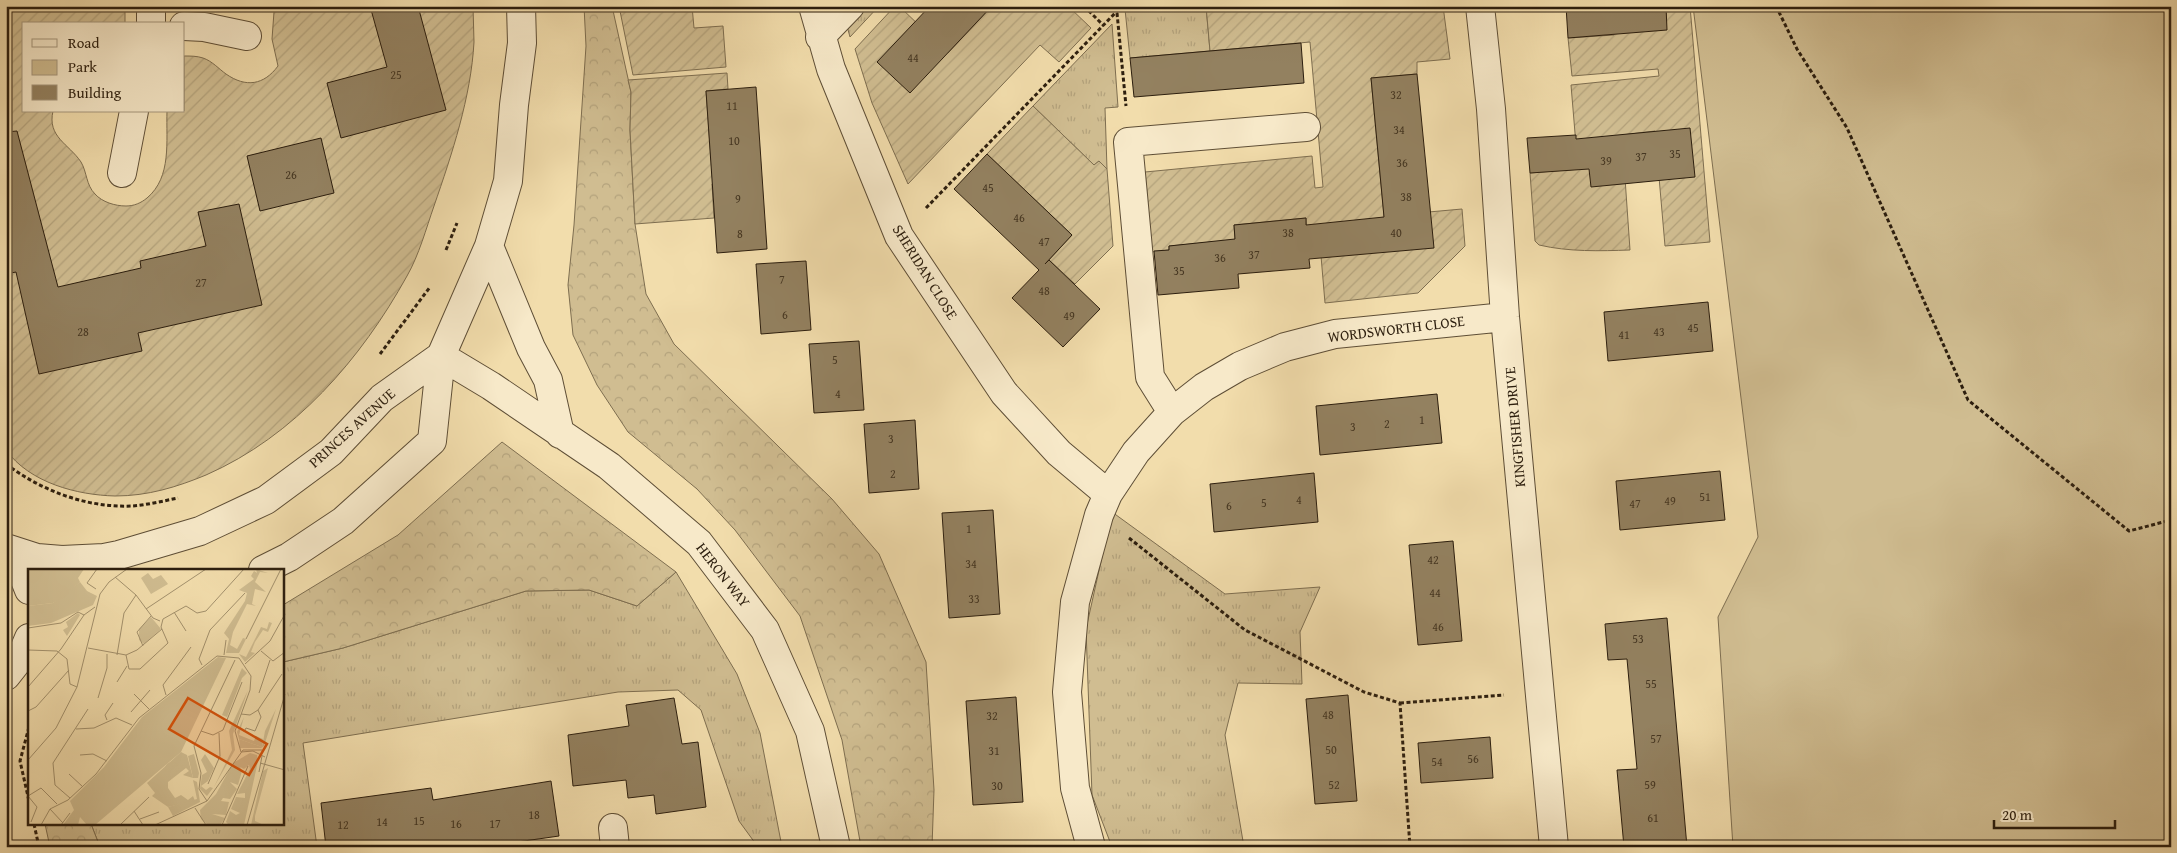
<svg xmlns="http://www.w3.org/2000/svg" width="2177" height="853" font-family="'Gentium Book Plus',serif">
<defs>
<pattern id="grass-tufts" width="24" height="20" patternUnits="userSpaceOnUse" patternTransform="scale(1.25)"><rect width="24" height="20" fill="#d0bd91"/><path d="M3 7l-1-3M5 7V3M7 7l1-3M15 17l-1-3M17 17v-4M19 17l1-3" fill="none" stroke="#b3a27c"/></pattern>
<pattern id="forest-crowns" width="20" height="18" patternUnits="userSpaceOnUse" patternTransform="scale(1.25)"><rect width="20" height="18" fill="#d0bd91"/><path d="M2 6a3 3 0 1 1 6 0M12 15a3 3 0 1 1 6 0" fill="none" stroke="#b3a27c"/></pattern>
<pattern id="garden-furrows" width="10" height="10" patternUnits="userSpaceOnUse" patternTransform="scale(1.25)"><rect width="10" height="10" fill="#d0bd91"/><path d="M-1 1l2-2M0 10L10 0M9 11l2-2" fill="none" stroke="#b3a27c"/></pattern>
</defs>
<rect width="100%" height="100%" fill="#f2ddac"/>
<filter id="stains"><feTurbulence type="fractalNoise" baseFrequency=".004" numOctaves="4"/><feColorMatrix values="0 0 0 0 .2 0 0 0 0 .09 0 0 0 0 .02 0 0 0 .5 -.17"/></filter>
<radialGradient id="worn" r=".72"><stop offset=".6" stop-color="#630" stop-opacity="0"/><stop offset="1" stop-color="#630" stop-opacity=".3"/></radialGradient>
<!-- grass -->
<path fill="url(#grass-tufts)" stroke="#7e6e50" d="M865,6H879L850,37L847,26Z
M1127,6H1206L1210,51L1130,58L1125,9Z
M1112,24L1118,107L1105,108L1107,169L1099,161L1094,165L1033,106Z
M1112,512L1225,594L1320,587L1300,632L1302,684L1238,683L1225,735L1244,847H1112L1092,795L1086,629Z
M676,572L737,674L760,733L782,847H758L739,821L701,710L678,690L618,692L303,743L317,847H100L91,824H282L283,662L343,648L526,591L589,590L637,606Z"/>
<!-- forest -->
<path fill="url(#forest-crowns)" stroke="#7e6e50" d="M584,6H612L631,92L630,130L635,224L646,294L674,344L832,499L879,554L926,662L934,790L932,847H861L842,740L800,616L735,530L697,489L628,432L597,385L573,335L568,285L574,225L586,46Z
M502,442L676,572L637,606L589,590L526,591L343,648L283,662V605L398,535Z
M45,824H91L100,847H50Z"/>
<!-- park -->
<path fill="#d0bd91" stroke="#7e6e50" d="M1693,6H2171V847H1733L1718,617L1758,537Z"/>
<!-- garden -->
<path fill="url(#garden-furrows)" stroke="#7e6e50" d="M6,6H125V24H24V111H53C47,137 69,144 81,162C87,172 86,185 95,194C102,202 115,206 126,206C134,206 141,203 147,198C172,177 166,141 167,111H184V56C191,56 197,56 203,58C212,61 219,69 226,74C246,88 264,85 278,66L272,39L274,12L271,6H473C473,18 474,30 474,42C471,97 452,154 434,206C426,229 419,255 407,276C361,359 295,436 206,475C177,487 148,496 115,496C77,495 30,483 6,450Z
M619,6H692L694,28L723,26L726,67L633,75Z
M895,6H899L948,53L992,6H1068L1091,28L1059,62L1040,45L908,184L872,103L855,49Z
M1206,6H1443L1450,59L1417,62V74L1371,78L1384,216L1462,209L1465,246L1418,293L1325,303L1320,244L1308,245L1306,218L1234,225L1235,240L1169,246V250L1152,252L1145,172L1312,156L1315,188L1323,187L1310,42L1210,51Z
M1646,6H1690L1710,242L1665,246L1655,131L1622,135L1630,250C1600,251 1569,252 1539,245L1535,241L1530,173L1578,169L1571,85L1659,76L1658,69L1572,76L1568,38L1614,35L1613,17Z
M727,73L728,89L706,91L711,160L762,180L712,184L714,218L635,224L630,130L631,92L628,80Z
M1033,106L1094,165L1099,161L1107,169L1113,246L1075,284L1049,260L1072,235L987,154Z"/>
<!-- building -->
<path fill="#938160" stroke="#2c1e0e" d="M370,6H418L446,110L341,138L327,83L387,67Z
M930,6H992L910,93L877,62Z
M1566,6H1666L1667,30L1568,38Z
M1301,43L1304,83L1134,97L1130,58Z
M1417,74L1434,248L1309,259L1310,268L1238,274L1239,288L1158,295L1154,251L1169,250V246L1235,239L1234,225L1306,218V225L1384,217L1371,78Z
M756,87L767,249L717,253L706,91Z
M1690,128L1695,177L1591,187L1589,169L1530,173L1527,138L1576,135V139Z
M17,131L58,287L141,268L140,261L206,246L198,212L239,204L262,305L138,333L142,351L39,374L16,272L6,274V132Z
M321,138L334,193L260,211L247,156Z
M987,154L1072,235L1045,264L1049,260L1100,309L1063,347L1012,298L1039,270L954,189Z
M806,261L811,330L761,334L756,264Z
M1708,302L1713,351L1608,361L1604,312Z
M859,341L864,410L814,413L809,344Z
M1437,394L1442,443L1320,455L1316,406Z
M915,420L919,489L869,493L864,424Z
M1720,471L1725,520L1620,530L1616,481Z
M1314,473L1318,522L1214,532L1210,484Z
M993,510L1000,614L949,618L942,513Z
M1453,541L1462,641L1418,645L1409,545Z
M1667,618L1687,847H1624L1617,770L1637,769L1627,659L1608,660L1605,624Z
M1348,695L1357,801L1315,804L1306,699Z
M1016,697L1023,802L973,805L966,701Z
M674,698L682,744L698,742L706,807L656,814L654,795L628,798L626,780L573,786L568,735L629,726L626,705Z
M1490,737L1493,778L1421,783L1418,743Z
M551,781L559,836L517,842L518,847H326L321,803L431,788L433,800Z"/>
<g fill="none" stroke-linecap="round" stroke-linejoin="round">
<!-- minor casing -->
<g stroke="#5e4e36" stroke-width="30">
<path id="minor" d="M813,6L831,69L899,236L1004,393L1059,453L1108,494
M1480,6L1491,109L1505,317L1554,847
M151,24V6
M184,26L204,27L247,36
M820,37L850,6
M122,173L134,111
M489,246L531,348L548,380L560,434
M441,356L491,386L609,466L699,543L765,630L810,731L836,847
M1172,412L1150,377L1128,142L1306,127
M6,548L37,558L62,560L104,558L119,555L200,531L266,500L331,452L382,398L441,356
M6,553C17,564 24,576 29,590
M263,570L289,557L343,521L432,441L441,356L489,246L508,181L514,105L522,43L521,6
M6,676L21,657L29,638
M613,828L615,847
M1091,847L1075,788L1067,692L1075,602L1099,515L1108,494L1136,452L1172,412L1204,387L1240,366L1285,347L1335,334L1505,317"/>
</g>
<!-- path -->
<path stroke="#2c1e0e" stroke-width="3" stroke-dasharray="4 2.5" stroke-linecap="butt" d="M1084,6L1104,26
M1776,6L1797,49L1847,128L1968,400L2129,531L2171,520
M1117,13L1126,106
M926,208L1122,6
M446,250L457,223
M380,354L430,287
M6,464C42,491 87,508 132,506C147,505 163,501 178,498
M1129,538L1245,630L1364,692L1400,703L1410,847
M1400,703L1504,695
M29,727L20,761L29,801
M34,824L39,847"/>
<!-- minor -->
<use href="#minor" stroke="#f7e9c9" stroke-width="28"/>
</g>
<g text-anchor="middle" stroke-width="4" stroke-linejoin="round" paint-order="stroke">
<!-- number labels -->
<g font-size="12" fill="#463722">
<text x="913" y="62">44</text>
<text x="396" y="79">25</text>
<text x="1396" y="99">32</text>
<text x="732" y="110">11</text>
<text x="1399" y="134">34</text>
<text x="734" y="145">10</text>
<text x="1675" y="158">35</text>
<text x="1641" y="161">37</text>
<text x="1606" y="165">39</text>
<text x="1402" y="167">36</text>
<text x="291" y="179">26</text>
<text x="988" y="192">45</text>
<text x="1406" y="201">38</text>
<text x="738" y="203">9</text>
<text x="1019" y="222">46</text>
<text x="1288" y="237">38</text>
<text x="1396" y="237">40</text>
<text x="740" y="238">8</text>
<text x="1044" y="246">47</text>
<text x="1254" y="259">37</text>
<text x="1220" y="262">36</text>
<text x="1179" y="275">35</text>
<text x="782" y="284">7</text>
<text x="201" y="287">27</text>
<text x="1044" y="295">48</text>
<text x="785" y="319">6</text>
<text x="1069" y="320">49</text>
<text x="1693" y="332">45</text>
<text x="83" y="336">28</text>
<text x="1659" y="336">43</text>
<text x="1624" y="339">41</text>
<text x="835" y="364">5</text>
<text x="838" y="398">4</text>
<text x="1422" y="424">1</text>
<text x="1387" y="428">2</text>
<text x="1353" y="431">3</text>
<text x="891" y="443">3</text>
<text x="893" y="478">2</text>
<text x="1705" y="501">51</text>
<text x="1299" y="504">4</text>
<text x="1670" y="505">49</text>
<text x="1264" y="507">5</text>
<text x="1635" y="508">47</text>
<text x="1229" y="510">6</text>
<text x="969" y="533">1</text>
<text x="1433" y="564">42</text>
<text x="971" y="568">34</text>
<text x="1435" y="597">44</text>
<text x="974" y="603">33</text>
<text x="1438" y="631">46</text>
<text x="1638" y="643">53</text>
<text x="1651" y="688">55</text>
<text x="1328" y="719">48</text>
<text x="992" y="720">32</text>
<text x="1656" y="743">57</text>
<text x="1331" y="754">50</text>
<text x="994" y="755">31</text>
<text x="1473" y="763">56</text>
<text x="1437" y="766">54</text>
<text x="1334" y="789">52</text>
<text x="1650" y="789">59</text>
<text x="997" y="790">30</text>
<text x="534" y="819">18</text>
<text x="1653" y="822">61</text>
<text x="419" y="825">15</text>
<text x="382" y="826">14</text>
<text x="456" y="828">16</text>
<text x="495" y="828">17</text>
<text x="343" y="829">12</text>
</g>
<!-- street labels -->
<g font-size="15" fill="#2c1e0e" stroke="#f7e9c9">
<text transform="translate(925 272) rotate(58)" y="5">SHERIDAN CLOSE</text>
<text transform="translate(1396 329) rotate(-7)" y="5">WORDSWORTH CLOSE</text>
<text transform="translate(1515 427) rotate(-95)" y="5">KINGFISHER DRIVE</text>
<text transform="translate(352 428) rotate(-42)" y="5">PRINCES AVENUE</text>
<text transform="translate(723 575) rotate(52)" y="5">HERON WAY</text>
</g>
</g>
<!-- overview -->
<g transform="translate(28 569)">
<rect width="256" height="256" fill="#f2ddac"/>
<path d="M50,44L52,46L39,67L35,61L40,58L38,53ZM216,148L211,166L226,172L228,167L235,170L234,178L211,170L209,163ZM153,183L159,186L165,209L155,206L161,202L158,199L140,213V219L147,229L153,226L160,231L165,227L167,232L140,238L124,227L127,224L119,214Z" fill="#d0bd91"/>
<path d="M56,0L50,9L52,13L34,29L25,34L0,37V1ZM228,0L240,4L232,3L227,13L238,23L227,20L224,35L228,37L219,35L205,63L202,76L209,80L215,69L218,70L211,84H198L201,70L196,64L217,32L219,24L211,21L226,10L223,7L226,2L229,4ZM241,53L244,54L240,63L235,61L227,73L223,83L227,84L217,93L211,85L218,88L233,58L239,60ZM214,99L219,104L214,109L199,148L194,146ZM220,121L205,165L207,181L186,218L204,181L201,162ZM248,140L236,177L233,179H212L211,170L234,178L237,162ZM240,199L227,247V252L236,256H223L235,202ZM165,211L169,213L172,233L145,247L140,238L169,230Z" fill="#d0bd91"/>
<path d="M120,4L125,10L133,6L140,15L123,25L113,9ZM52,13L59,22L69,27L65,36L23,54L0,57V37L25,34ZM123,48L133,60L116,75L111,71V60ZM190,88L198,89L153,183L67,256H59L52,248L50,256H35L46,241L42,232L76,198L114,148ZM137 200a7 7 0 1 1 14 0a7 7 0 1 1-14 0Z" fill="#d0bd91"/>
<path d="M222,184L229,186L230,192L216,256H201L198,253L202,242L208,246L212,244L203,240L208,228L217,229V224L209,225L222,200L221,196L216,200L212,198L214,202L210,216L202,213L209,220L202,230L195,229L193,232L201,233L198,246L184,245L197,249L193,255L180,256L173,250L172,241L188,225L205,194ZM166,185L171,204L170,209H165L160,187ZM177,185L186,199L180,212L173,217L178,221L182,218L185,219L179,227L172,220L174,206L179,203L173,191Z" fill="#d0bd91"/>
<path fill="none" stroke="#a3916d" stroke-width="1" d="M87,8L108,26L125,49L132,52M68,20L59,14L69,0M118,40L178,0M146,43L158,62M0,59L33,54L50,43L56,46M218,70L253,0M115,77L109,63L123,47M60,79L98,86L109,81L134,60M0,81L29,82L39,90L42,115L49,118M233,82L245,92L257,83M89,86L96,44L108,26M98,86L101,100H112L140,74L133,58L135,50L158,37L169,44L178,42L216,0M196,86L198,71M217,95L242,72L257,45M174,96L171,90L182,61L217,24M89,113L99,97M0,118L33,80L56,46L67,38M231,124L242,91M106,125L121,140M138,126L135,116L163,78M70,129L79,99V85M0,142L8,138L41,101M103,143L122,121M213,145L222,146L230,141L254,105M79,151L77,146L85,134M48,160L66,159L88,149L104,156M173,162L185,166L195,161L214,113M216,163L218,159L227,162L233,148L230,141M213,183L225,182L237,188M52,186L65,185L79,192M0,191L28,159L49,118L72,25L81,13L99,0M232,194L257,201M231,203L234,187M41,205L55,218M180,215L192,187L191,164M0,227L13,219L29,235M0,227L9,238L3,253M42,229L27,216L25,194L60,140M179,232L171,220L173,204L166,177L207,91M167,239L178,256M22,240L35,254M106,242L115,256M112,250L131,243M13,256L22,240L40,231L68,205L111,149L189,87L211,89L223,107L222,121L207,162L213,183M33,256L42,244M92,256L121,228M127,256L179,232L215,181H234M194,256L220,197M219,256L257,125"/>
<path fill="#d5530c" fill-opacity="0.15" stroke="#d5530c" stroke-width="2.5" d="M160,129L239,175L221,206L141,160Z"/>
<rect width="256" height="256" fill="none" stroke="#2c1e0e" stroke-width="2.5"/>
</g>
<!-- margin -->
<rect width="2177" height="853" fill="none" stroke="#f2ddac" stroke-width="25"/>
<rect x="8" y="8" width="2162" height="838" fill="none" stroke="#2c1e0e" stroke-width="2.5"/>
<rect x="12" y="12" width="2152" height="828" fill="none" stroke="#2c1e0e"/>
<!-- legend -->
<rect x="22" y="22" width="162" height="90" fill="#f7e9c9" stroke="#a6987e"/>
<rect x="32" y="39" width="25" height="8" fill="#f7e9c9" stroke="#a6987e"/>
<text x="68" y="48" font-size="15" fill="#2c1e0e">Road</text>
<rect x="32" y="60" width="25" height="15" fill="#d0bd91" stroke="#a6987e"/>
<text x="68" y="72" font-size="15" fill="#2c1e0e">Park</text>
<rect x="32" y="85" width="25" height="15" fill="#938160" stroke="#a6987e"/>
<text x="68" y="98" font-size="15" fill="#2c1e0e">Building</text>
<!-- scale -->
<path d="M1994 820v8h121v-8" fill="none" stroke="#2c1e0e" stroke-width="2.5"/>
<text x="2002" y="820" font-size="15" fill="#2c1e0e" stroke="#f7e9c9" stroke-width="4" paint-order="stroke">20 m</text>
<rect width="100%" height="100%" filter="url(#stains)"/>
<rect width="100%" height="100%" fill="url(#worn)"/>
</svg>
